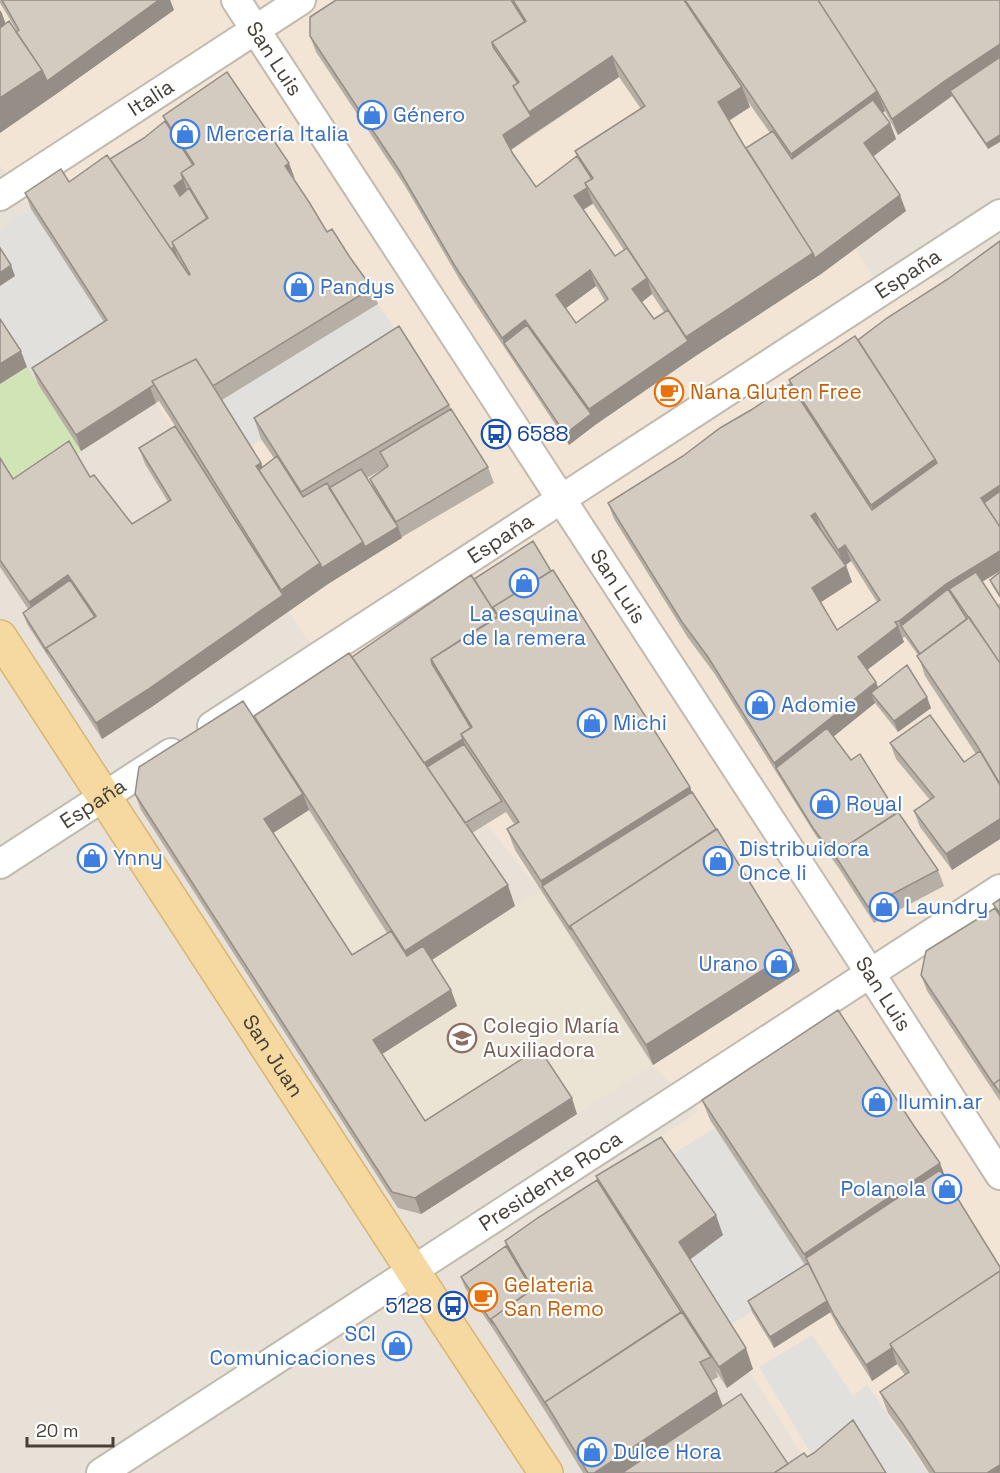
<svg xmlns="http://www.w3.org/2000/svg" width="1000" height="1473" font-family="'Space Grotesk',sans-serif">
<rect width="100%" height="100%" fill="#f3f0e9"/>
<!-- residential -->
<path fill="#e7e1d8" d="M0,0H1000V1473H0Z"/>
<!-- commercial -->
<path fill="#f3e5d6" d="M0,0H692L882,290L942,276L1000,370V1473H813L620,1163L698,1112L653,1065L540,890L372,684L306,638L35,214L0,165Z"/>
<!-- education -->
<path fill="#ebe3d4" d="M248,717L413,972L540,890L653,1065L421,1214L398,1208L141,810Z"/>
<!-- green -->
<path fill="#d1e4b6" d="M27,367L81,451L19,495L0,465V384Z"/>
<!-- parking -->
<path fill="#e2e0dd" d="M31,209L113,336L38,384L0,326V286L15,276L0,253V230Z
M378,304L407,347L246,449L218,402Z
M715,1128L812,1274L727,1327L686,1262L668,1157Z
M812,1335L853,1396L867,1385L928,1473H882L820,1469L759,1367Z"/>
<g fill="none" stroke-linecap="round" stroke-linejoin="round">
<!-- minor casing -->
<g stroke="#c1baaf" stroke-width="32">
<g id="minor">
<path id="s1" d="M236,0L870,973L1000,1175"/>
<path id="s2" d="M0,196L301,0"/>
<path id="s3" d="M212,726L1000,214"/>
<path id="s4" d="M0,864L171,753"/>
<path id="s5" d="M101,1473L1000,889"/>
</g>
</g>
<!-- major casing -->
<g stroke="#dab571" stroke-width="36">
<g id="major">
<path id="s6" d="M0,637L441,1314L546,1473"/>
</g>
</g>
<!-- minor -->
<use href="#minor" stroke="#fff" stroke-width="28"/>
<!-- major -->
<use href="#major" stroke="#f6d9a0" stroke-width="33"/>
</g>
<!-- wall -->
<path fill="#b6afa5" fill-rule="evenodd" d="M0,0H170L174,10L52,97L6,24L17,31L0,3Z
M336,0H1000L988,149L952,96L898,135L885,111L882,113L890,123L896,139L873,156L906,211L821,274L694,357L595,425L569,445L461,282L405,186L316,52L310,36ZM619,77L641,109L575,151L577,156L536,187L511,150ZM747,100L770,133L746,148L729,121L750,107ZM593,204L624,250L615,256L583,210ZM596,286L605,301L576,323L566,308ZM652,294L664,312L654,319L642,302Z
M163,116L294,179L327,232L349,256L372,288L378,304L222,400L263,467L274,458L261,439L254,418L449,405L451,409L488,467L494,483L402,537L328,584L153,706L102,739L27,624L23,613L28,609L0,567V458L13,479L90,477L132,524L168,502L145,464L139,448L175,426L159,401L81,451L38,384L32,368L104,322L31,209L25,193L69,182L110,159L144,138L165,121ZM385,468L370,479L373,487L367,478Z
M1000,241V571L982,582L1000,609L998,605L1000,603V839L952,870L920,827L914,811L930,800L896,759L890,743L964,762L976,754L925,676L918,655L905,637L902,638L904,642L867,670L878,687L931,708L898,732L875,703L833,737L851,760L897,813L938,870L944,886L874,923L840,870L818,839L714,673L688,638L614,519L608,503L683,456L790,384L789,380L858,340L948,279ZM851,561L877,602L837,630L821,602L852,582L846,565Z
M551,571L690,787L692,792L800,971L653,1065L515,850L507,829L515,825L506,812L472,833L515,906L432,960L451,990L457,1006L382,1054L425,1121L577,1114L421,1214L398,1208L141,810L135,794L256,722L254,716L352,657L474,579ZM309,810L387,933L352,955L273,833Z
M1000,572V598L992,585L990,580Z
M1000,899V1101L927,991L921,975L995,908L993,904Z
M702,1100L1000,1473H929L911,1445L888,1413L880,1392L905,1375L897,1364L872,1381L840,1331L830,1312L774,1348L752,1312L748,1301L805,1265L710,1120Z
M596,1176L723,1235L690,1260L753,1369L727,1388L716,1371L718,1377L711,1381L723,1406L788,1464L807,1457L886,1473H583L552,1422L497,1335L465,1288L461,1277L506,1246L505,1241L597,1180Z"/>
<!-- shaded-wall -->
<path fill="#948e86" d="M159,0H170L174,10L52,97L0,133V98L42,70Z
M0,11H1L11,38L0,46Z
M1000,44V64L950,91L952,96L898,135L892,119L946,80Z
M612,56L619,77L536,132L529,112Z
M742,87L750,107L725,123L718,102Z
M877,91L885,111L798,175L791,154Z
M531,116L536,132L509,151L503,135Z
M890,123L896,139L870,159L864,143Z
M1000,135V142L988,149L986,144Z
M289,163L295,179L285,166Z
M183,179L187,190L178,197L174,186Z
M587,188L593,203L580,212L574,196Z
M900,195L906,211L821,274L694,357L595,425L569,445L565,434L591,414L589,409L688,341L686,337Z
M174,247L178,258L174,261L170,250Z
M11,265L15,276L0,286V273Z
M590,270L596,286L562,311L556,295Z
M647,278L652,294L638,305L632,289Z
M525,320L531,336L504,343L502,338Z
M21,351L27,367L0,384V364Z
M150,387L156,403L81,451L76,435Z
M935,459L943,479L879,525L871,505Z
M261,463L269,483L256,466Z
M1000,485V505L989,513L981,498Z
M815,513L821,529L817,532L811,516Z
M398,527L402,538L328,584L153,706L102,739L96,723L283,595L281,590L320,563L363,542Z
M845,545L851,561L844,566L838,550Z
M1000,551V571L955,598L949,589L953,600L901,626L899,621L946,584Z
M846,566L852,582L818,604L812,588Z
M68,575L74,591L35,618L29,602Z
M898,626L904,642L863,673L858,657Z
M876,682L882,698L871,693L875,703L782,778L776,768L774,763Z
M927,697L931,708L898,732L894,721Z
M463,739L468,755L432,778L423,764Z
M690,787L697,808L542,886L541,881Z
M303,794L309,810L270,835L264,819Z
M1000,819V839L952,870L946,854Z
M508,885L515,906L413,972L405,951Z
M792,951L800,971L653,1065L646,1045Z
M451,990L457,1006L379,1056L373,1040Z
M572,1098L577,1114L421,1214L415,1198Z
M940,1163L948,1184L806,1258L804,1254Z
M716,1215L723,1235L686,1262L679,1242Z
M827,1301L831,1312L774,1348L770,1337Z
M746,1348L753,1369L727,1388L719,1367Z
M892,1348L897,1364L872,1381L866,1365Z
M717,1391L725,1412L632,1473H594Z
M1000,1465V1473H987Z"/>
<!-- building -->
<path fill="#d4cbc0" stroke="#948e86" stroke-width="1.5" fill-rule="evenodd" d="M2,0H159L47,81L42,70L16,32L19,30Z
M336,0H511L525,22L492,42L493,47L518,83L513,86L515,90L531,116L503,135L513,154L536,187L577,156L592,179L585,183L587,188L574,196L615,256L627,248L647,278L632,289L654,319L668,310L688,341L589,409L525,320L502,338L455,266L399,170L310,36V17ZM590,270L608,299L576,323L556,295Z
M513,0H684L742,87L718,102L743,144L813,253L686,337L585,183L593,178L575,151L645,106L612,56L529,112L513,86L519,82L492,42L526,21Z
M685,0H818L877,91L791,154Z
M818,0H1000V44L946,80L892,119L877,91Z
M9,21L42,70L0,98V28Z
M1000,57V135L986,144L950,91Z
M227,72L289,163L285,166L309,202L327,232L332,229L349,256L372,288L213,386L196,359L152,381L154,385L76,435L32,368L107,320L25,193L61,169L69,182L107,155L189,275L190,274L172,242L208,218L181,173L194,164L163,116Z
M873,100L890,123L864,143L900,195L815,258L813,253L746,148L773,131L792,159Z
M165,121L193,165L181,173L183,179L174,186L180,196L189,188L207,218L172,242L174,247L171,249L110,159L144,138Z
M1000,241V485L981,498L1000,527V551L946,584L899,621L895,622L898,626L858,657L876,682L774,763L708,657L682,622L608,503L683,456L720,428L751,410L790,384L872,510L937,463L935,459L858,340L887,318L948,279ZM815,513L838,550L845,545L880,600L837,630L812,588L846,566L811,516Z
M0,248L11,265L0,273Z
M0,319L21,351L0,364Z
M527,325L591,414L565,434L504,343Z
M399,326L449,405L301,492L254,418Z
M855,336L935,459L871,505L789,380Z
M196,359L261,463L256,466L320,563L281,590L152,381Z
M451,409L488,467L396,522L370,479L388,466L380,452Z
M175,426L283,595L147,690L96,723L46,648L96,616L68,575L29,602L0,560V458L13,479L69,441L90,477L94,475L132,524L171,500L139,448Z
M277,456L303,497L327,483L363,542L322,568L320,563L259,470Z
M361,469L398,527L365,547L363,542L329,488Z
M1000,491V527L984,503Z
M533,541L551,571L493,607L494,611L474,579Z
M553,570L690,787L541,881L507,829L519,822L461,734L472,727L431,659L498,616L493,607Z
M976,572L1000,609V663L949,589Z
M1000,572V596L990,580Z
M471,575L498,617L431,659L432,664L471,728L461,734L463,739L424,763L352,657Z
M70,580L95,617L46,648L48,653L23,613Z
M948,589L967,619L920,654L901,626Z
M969,617L1000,663V784L978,747L917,656Z
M349,653L508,885L405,951L254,716Z
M907,665L927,697L894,721L871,693Z
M243,701L303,794L264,819L352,955L391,931L407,956L423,946L451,990L373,1040L425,1121L539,1048L572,1098L415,1198L392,1192L135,794L139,767Z
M930,715L964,762L980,751L1000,785V819L946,854L914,811L934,797L890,743Z
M827,728L851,760L860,754L897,813L834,854L836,859L813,828L776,768Z
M464,744L502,801L465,823L427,767Z
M692,792L716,829L570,926L571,930L542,886Z
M898,812L938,870L868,907L834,854Z
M717,829L792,951L646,1045L570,926Z
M1000,899V913L993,904Z
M995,908L1000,916V1079L994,1084L996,1088L921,975L926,951Z
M838,1010L914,1126L940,1163L804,1254L702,1100Z
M1000,1079V1093L994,1084Z
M661,1137L716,1215L679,1242L746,1348L719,1367L596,1176Z
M940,1170L1000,1267V1271L890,1344L892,1348L866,1365L834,1315L806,1258Z
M597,1180L681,1312L545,1402L547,1406L491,1319L533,1289L505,1241L539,1217Z
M506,1246L532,1289L491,1319L493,1324L461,1277Z
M808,1263L827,1301L770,1337L748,1301Z
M1000,1271V1465L987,1473H935L903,1424L880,1392L909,1372L890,1344Z
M682,1312L711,1357L700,1362L717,1391L594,1473H588L545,1402Z
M741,1394L788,1464L774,1473H622Z
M853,1420L886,1473H774L804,1453L807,1457L814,1453Z"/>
<!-- icons -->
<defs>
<g id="shop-ring" transform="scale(1.5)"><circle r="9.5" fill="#fff" stroke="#3f7fe0" stroke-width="1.5"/><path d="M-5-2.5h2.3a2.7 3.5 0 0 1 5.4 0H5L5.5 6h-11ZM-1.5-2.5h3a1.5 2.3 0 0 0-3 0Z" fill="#3f7fe0"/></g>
<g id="cafe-ring" transform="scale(1.5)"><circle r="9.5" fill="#fff" stroke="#e8710a" stroke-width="1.5"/><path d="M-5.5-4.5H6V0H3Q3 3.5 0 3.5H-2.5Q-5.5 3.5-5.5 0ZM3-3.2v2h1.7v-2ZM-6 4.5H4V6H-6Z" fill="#e8710a"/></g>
<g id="bus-ring" transform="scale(1.5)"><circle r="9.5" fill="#fff" stroke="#1a4fb4" stroke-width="1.5"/><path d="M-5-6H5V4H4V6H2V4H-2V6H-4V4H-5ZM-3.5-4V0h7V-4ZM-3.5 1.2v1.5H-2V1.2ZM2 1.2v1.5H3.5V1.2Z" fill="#1a4fb4"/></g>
<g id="school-ring" transform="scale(1.5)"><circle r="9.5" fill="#fff" stroke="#8d6e63" stroke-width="1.5"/><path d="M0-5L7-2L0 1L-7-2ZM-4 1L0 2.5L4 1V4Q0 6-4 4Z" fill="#8d6e63"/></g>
</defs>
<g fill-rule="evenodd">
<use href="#shop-ring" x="372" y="115"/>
<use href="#shop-ring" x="185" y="134"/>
<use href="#shop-ring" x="299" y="287"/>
<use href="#cafe-ring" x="669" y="392"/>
<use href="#bus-ring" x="496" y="434"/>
<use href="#shop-ring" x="524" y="583"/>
<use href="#shop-ring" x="760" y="705"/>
<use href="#shop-ring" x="592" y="723"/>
<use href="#shop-ring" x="825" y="804"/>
<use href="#shop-ring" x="92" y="858"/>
<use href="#shop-ring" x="718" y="861"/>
<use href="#shop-ring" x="884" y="907"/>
<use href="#shop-ring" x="779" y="964"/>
<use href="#school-ring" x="462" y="1038"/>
<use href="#shop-ring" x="877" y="1102"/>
<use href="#shop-ring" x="947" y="1189"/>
<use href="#cafe-ring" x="483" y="1297"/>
<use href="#bus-ring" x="453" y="1306"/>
<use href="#shop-ring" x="397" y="1346"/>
<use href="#shop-ring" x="592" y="1452"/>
</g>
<g text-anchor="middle" stroke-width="4.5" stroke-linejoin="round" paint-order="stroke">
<!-- street labels -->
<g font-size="21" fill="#464038" stroke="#fff">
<text dy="7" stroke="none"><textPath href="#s1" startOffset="70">San Luis</textPath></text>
<text dy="7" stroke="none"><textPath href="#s2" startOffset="180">Italia</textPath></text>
<text dy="7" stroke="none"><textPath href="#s3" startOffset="830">España</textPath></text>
<text dy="7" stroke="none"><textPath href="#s3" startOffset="344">España</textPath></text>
<text dy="7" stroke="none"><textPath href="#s1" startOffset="700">San Luis</textPath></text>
<text dy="7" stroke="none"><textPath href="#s4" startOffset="111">España</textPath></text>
<text dy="7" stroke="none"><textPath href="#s1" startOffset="1186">San Luis</textPath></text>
<text dy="7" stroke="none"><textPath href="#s6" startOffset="500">San Juan</textPath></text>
<text dy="7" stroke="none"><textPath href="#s5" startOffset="536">Presidente Roca</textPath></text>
</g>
<!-- shop labels -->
<g font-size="21" fill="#366cbe" stroke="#fff" text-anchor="start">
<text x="393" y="122">Género</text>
<text x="206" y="141">Mercería Italia</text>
<text x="320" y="294">Pandys</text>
<text x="524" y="621" text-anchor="middle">La esquina<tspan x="524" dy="24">de la remera</tspan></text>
<text x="781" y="712">Adomie</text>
<text x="613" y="730">Michi</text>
<text x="846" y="811">Royal</text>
<text x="739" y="856">Distribuidora<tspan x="739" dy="24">Once Ii</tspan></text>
<text x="113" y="865">Ynny</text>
<text x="905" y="914">Laundry</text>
<text x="758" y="971" text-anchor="end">Urano</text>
<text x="898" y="1109">Ilumin.ar</text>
<text x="926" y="1196" text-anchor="end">Polanola</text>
<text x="376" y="1341" text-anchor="end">SCI<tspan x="376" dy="24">Comunicaciones</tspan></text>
<text x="613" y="1459">Dulce Hora</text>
</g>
<!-- food labels -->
<g font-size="21" fill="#c56008" stroke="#fff" text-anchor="start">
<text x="690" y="399">Nana Gluten Free</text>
<text x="504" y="1292">Gelateria<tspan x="504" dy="24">San Remo</tspan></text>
</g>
<!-- transit labels -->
<g font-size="21" fill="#164399" stroke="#fff" text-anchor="start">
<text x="517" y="441">6588</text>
<text x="432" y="1313" text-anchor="end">5128</text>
</g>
<!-- education labels -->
<g font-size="21" fill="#785e54" stroke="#fff" text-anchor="start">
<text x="483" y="1033">Colegio María<tspan x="483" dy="24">Auxiliadora</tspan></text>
</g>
</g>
<!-- scale -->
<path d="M27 1437v9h86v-9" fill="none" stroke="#464038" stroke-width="3"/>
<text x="36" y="1437" font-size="18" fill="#464038" stroke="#ffffff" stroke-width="4.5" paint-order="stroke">20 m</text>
</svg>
